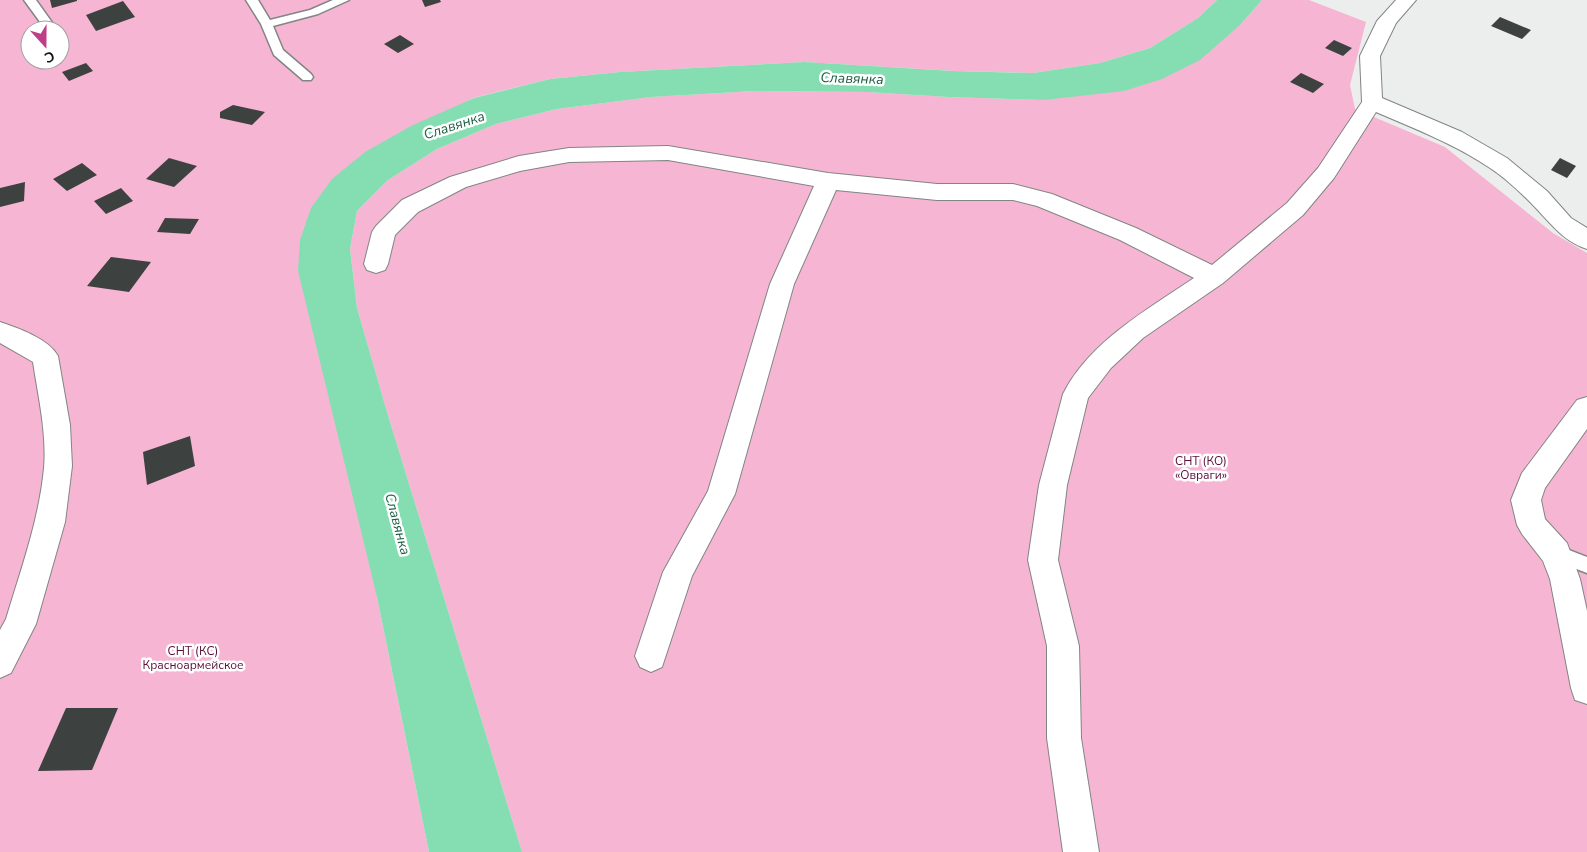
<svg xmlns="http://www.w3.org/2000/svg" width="1587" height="852" font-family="'Nunito Sans',sans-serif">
<rect width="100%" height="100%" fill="#ebeeec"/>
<!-- green -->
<path fill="#f7b5d4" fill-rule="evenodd" d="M0,0H1217L1198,18L1150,48L1100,63L1033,73L954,71L805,62L620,72L550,79L473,98L332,179L377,597L429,852H0ZM30,30H60V60H30Z
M1262,0H1309L1366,22L1350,85L1355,109L1445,147L1553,233L1587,253V852H522L387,412L357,308L350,249L357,211L388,180L437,149L496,124L557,109L650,97L755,91L867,92L948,97L1044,100L1241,24Z"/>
<!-- water -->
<path fill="#85deb1" d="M1217,0H1262L1241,24L1200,60L1162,79L1124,91L1044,100L948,97L867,92L755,91L651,97L557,109L496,124L437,149L388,180L357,211L350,249L357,308L387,412L522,852H429L377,597L298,271L300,240L311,208L332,179L365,152L411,126L474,98L550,79L620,72L805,62L953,71L1033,73L1100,63L1150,48L1198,18Z"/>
<!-- building -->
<path fill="#3d413f" d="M50,0H77V1L52,8Z
M422,0H440L441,2L425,7Z
M123,1L135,17L96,31L86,15Z
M1500,17L1531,30L1522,39L1491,26Z
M400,35L414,44L398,53L384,44Z
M1334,40L1352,48L1343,56L1325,48Z
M86,63L93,71L69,81L62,72Z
M1301,73L1324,84L1313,93L1290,82Z
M233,105L265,112L252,125L220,118V112Z
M169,158L197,166L174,187L146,179Z
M1560,158L1576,166L1567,178L1551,170Z
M82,163L97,175L67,191L53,179Z
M25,182L24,201L0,207V188Z
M121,188L133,201L106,214L94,201Z
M165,218L199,219L190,234L157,232Z
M111,257L151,262L129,292L87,286Z
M190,436L195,466L147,485L143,452Z
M66,708H118L92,770L38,771Z"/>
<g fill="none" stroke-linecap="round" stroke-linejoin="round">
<!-- lane casing -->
<g stroke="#818583" stroke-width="3">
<path id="lane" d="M24,0H36L56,28L54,30H46Z
M246,0H258L270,20L310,10L333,0H349L318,14L273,26L283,50L311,74L313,77L311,80H303L274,55L261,24Z
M1556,545L1587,557V573L1550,559L1547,553L1550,547Z"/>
</g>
<!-- street casing -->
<g stroke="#818583" stroke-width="2">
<path id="street" d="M1396,0H1416L1396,23L1380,56L1382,98L1462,132L1507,158L1547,191L1571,218L1587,228V249C1562,241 1549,221 1531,203C1519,191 1504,177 1490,168C1455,144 1415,129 1376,112L1334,178L1303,215L1223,283L1143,338L1111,368L1088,398L1067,485L1058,560L1079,646L1081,738L1099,852H1063L1047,738V646L1028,560L1039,485L1063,394C1089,342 1148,309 1194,278L1120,240L1037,206L1013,200H937L836,190L794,284L735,494L692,576L662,667L651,672L640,667L635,656L663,572L708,491L770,284L814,186L668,160L569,162L520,171L466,187L418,212L395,235L388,264L385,270L376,273L367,270L364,264L372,232L376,226L402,200L450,177L519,156L569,148L668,146L828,173L937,184H1013L1052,194L1136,228L1212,265L1287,203L1318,168L1362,102L1360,56L1377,21Z
M0,322C18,328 49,339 58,356L70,425L72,466L65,522L36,624L11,673L0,678V630L6,619C21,569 39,520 44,468C47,433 38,396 33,362L0,343Z
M1587,397V429L1545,488L1541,500L1545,519L1567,543L1580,579L1587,611V704L1575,700L1571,688L1550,579L1543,561L1522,534L1517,525L1511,500L1522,473L1577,400Z"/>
</g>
<!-- lane -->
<use href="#lane" fill="#fff" fill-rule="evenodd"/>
<!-- street -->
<use href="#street" fill="#fff" fill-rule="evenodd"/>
</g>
<g text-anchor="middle" stroke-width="5" stroke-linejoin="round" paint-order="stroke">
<!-- park labels -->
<g font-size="12" fill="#560f39" stroke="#fff">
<text x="1201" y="465">СНТ (КО)<tspan x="1201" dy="14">«Овраги»</tspan></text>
<text x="193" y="655">СНТ (КС)<tspan x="193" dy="14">Красноармейское</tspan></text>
</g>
<!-- water labels -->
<g font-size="14" font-style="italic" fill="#1a5d40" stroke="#fff">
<text transform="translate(852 78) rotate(2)" y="5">Славянка</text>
<text transform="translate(454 125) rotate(-18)" y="5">Славянка</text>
<text transform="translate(398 524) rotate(75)" y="5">Славянка</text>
</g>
</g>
<!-- north arrow -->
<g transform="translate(45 45) rotate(159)"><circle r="24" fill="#ffffff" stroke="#a0a0a0"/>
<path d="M0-4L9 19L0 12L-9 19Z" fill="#c03e88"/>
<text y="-8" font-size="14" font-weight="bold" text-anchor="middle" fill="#111212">С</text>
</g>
</svg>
